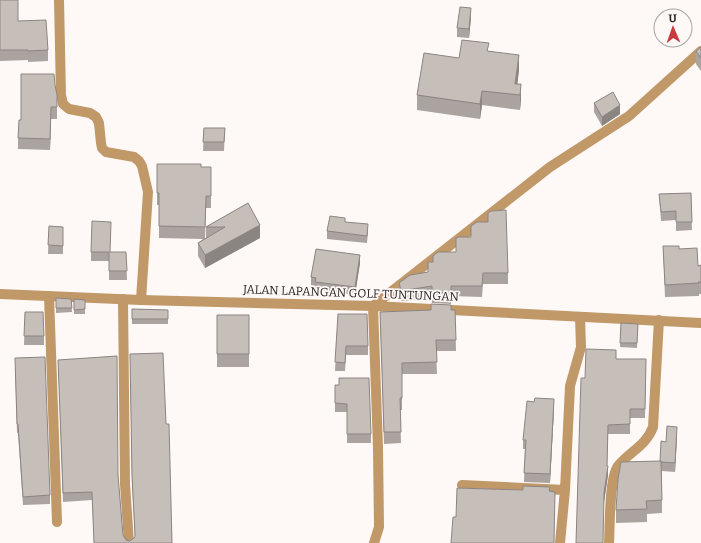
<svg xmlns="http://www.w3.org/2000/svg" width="701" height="543" font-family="Bitter,serif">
<rect width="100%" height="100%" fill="#fef8f6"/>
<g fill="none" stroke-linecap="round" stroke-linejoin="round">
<!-- minor -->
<path stroke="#c19868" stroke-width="10" d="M59,0L61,95L63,104L69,109L90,113L96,117L99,123L101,143L102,148L106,152L134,157L139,161L142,166L148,192L141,300
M49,296L57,522
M123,299L125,484L129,543
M462,485L565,490
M374,543L379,527L378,448L373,306L550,167L629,116L701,51
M560,543L565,490L570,386L581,347L580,317
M609,543C610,526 609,478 618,466C630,451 646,446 653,427L659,320"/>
<!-- tertiary -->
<path stroke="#c19868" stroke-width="10" d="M0,294L141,300L373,306L701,323"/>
</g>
<!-- wall -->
<path fill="#aaa39f" d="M0,0L18,21L48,50V61L28,62V60L0,61Z
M471,17L469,38L457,37V28Z
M701,47V71L696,64V51Z
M489,51L519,70L517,84L521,99L520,110L482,105L480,119L417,110V95L459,58Z
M55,85L57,95V119H51L50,150L18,149V138L21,120Z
M594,103L620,114L602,126L594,112Z
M204,128H225L224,151H203Z
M157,164L201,167H211V208H206L205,238H206V227L248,203L260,238L205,268L198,256V243L203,239L159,238V205H157Z
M691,193L692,230L676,231V220L661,221L659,194Z
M345,222L368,232L367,243L327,239V231Z
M49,226L63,227V254H48Z
M663,246L679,249L698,266L701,265V294H699V296L665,297Z
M91,252H126L127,280H109V261H91Z
M456,252L508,273V284H483L482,297L451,296V304L432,303V297L407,301H401L399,293V283L428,272L433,262Z
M360,263L355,295L315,290V286L311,285V277Z
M56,298L71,299L72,312L56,313Z
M74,299L85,300V314H74Z
M132,309L168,310V324H132Z
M431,310H455L456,351H436L437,374H402V410H400L401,443L384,444L380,312Z
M25,312L44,336V345H24Z
M338,314L368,346V355H346L345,371H335Z
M217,315H249V367H217Z
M621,323L638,324L637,348L620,347Z
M130,354L166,424L172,543H94L92,500L63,502L58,360L118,475L123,535L126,540L130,541L135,537L132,484Z
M616,359H646L645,418H630V434H608L607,466L608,475L604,502L585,378Z
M15,366L50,495V504L23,505L18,433H17Z
M335,385L371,434V443H347V412H335Z
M554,408L550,483L524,482L525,449H523V440Z
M677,436L675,472L662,471V513L647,514V522L616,523V510L660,461L666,442Z"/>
<!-- shaded-wall -->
<path fill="#8b8582" d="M471,8V17L469,38V29Z
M519,55V70L516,95L515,84Z
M521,84V99L520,110V95Z
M482,91V105L480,119V104Z
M620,105V114L602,126V117Z
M51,107V119L50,150V139Z
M260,225V238L205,268V255Z
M360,255V263L355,295V287Z
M554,399V408L550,483V474Z
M677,427V436L675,472V463Z
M608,466V475L604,502V493Z"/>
<!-- building -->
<path fill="#c6beb9" stroke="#8b8582" d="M0,0H18V21L46,20L48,50L28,51V50H0Z
M460,7L471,8L469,29L457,28Z
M462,40L489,43L487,51L519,55L515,84H521L520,95L482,91L480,104L417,95L424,53L459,58Z
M701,47V58L696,51Z
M21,74H54L55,85L57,95V107H51L50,139L18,138L19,120H21Z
M613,92L620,105L602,117L594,103Z
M204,128H225L224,142H203Z
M157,164H201V167H211V196H206L205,227L159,226V193H157Z
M691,193L692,222H676V211L661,212L659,194Z
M248,203L260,225L205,255L198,243L225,227H206Z
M506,210L508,273H483L482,286H451V293L432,292V286L407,290H401L399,283L410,275L428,272V262H433V256L438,252H456V238L458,237H471V226L477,222H488V213L491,211Z
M330,216L345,218V222L368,224L367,236L327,231Z
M92,221L111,222L110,252H126L127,271H109V252H91Z
M49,226L63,227V246L48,245Z
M663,246H679V249L697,248L698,266L701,265V282H698L699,283L665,285Z
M316,249L360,255L355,287L315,282L316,278L311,277Z
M56,298L71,299L72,308H56Z
M74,299L85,300V309L74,310Z
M431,304L451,305V310H455L456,340H436L437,362L402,363V398H400L401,432H384L380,312L431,310Z
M132,309L168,310V319H132Z
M25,312H43L44,336H24Z
M338,314H367L368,346H346L345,363L335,362Z
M217,315H249V354H217Z
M621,323L638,324L637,343H620Z
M586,349L616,350V359H646L645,409H630V424L608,425L607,466H608L604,493L603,543H576L581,378H585Z
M163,353L166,424H169L172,543H94L92,492L63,493L58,360L117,356L118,475L123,535L126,540L130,541L135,537V534L132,475L130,354Z
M45,357L50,495L23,497L18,424H17L15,358Z
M339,378H369L371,434H347V404L335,403V385H339Z
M535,398L554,399L550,474L524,473L526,440H523L527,401L534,402Z
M667,426L677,427L675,463L661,462V461H660L661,441L666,442Z
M661,461L662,500L646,501L647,509L616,510L618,479L621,462Z
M523,486L550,487L549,491L555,492L554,543H451L453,517H456L457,488L523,490Z"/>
<g text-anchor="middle" stroke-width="3.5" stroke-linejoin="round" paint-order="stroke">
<!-- street labels -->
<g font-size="12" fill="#282524" stroke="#fef8f6">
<text transform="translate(351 293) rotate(2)" y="4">JALAN LAPANGAN GOLF TUNTUNGAN</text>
</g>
</g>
<!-- north arrow -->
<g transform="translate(673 28) rotate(358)"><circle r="19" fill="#fef8f6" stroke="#a8a4a2"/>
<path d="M0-3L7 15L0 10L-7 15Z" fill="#c9393d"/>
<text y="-6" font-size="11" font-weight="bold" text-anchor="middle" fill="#282524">U</text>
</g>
</svg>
